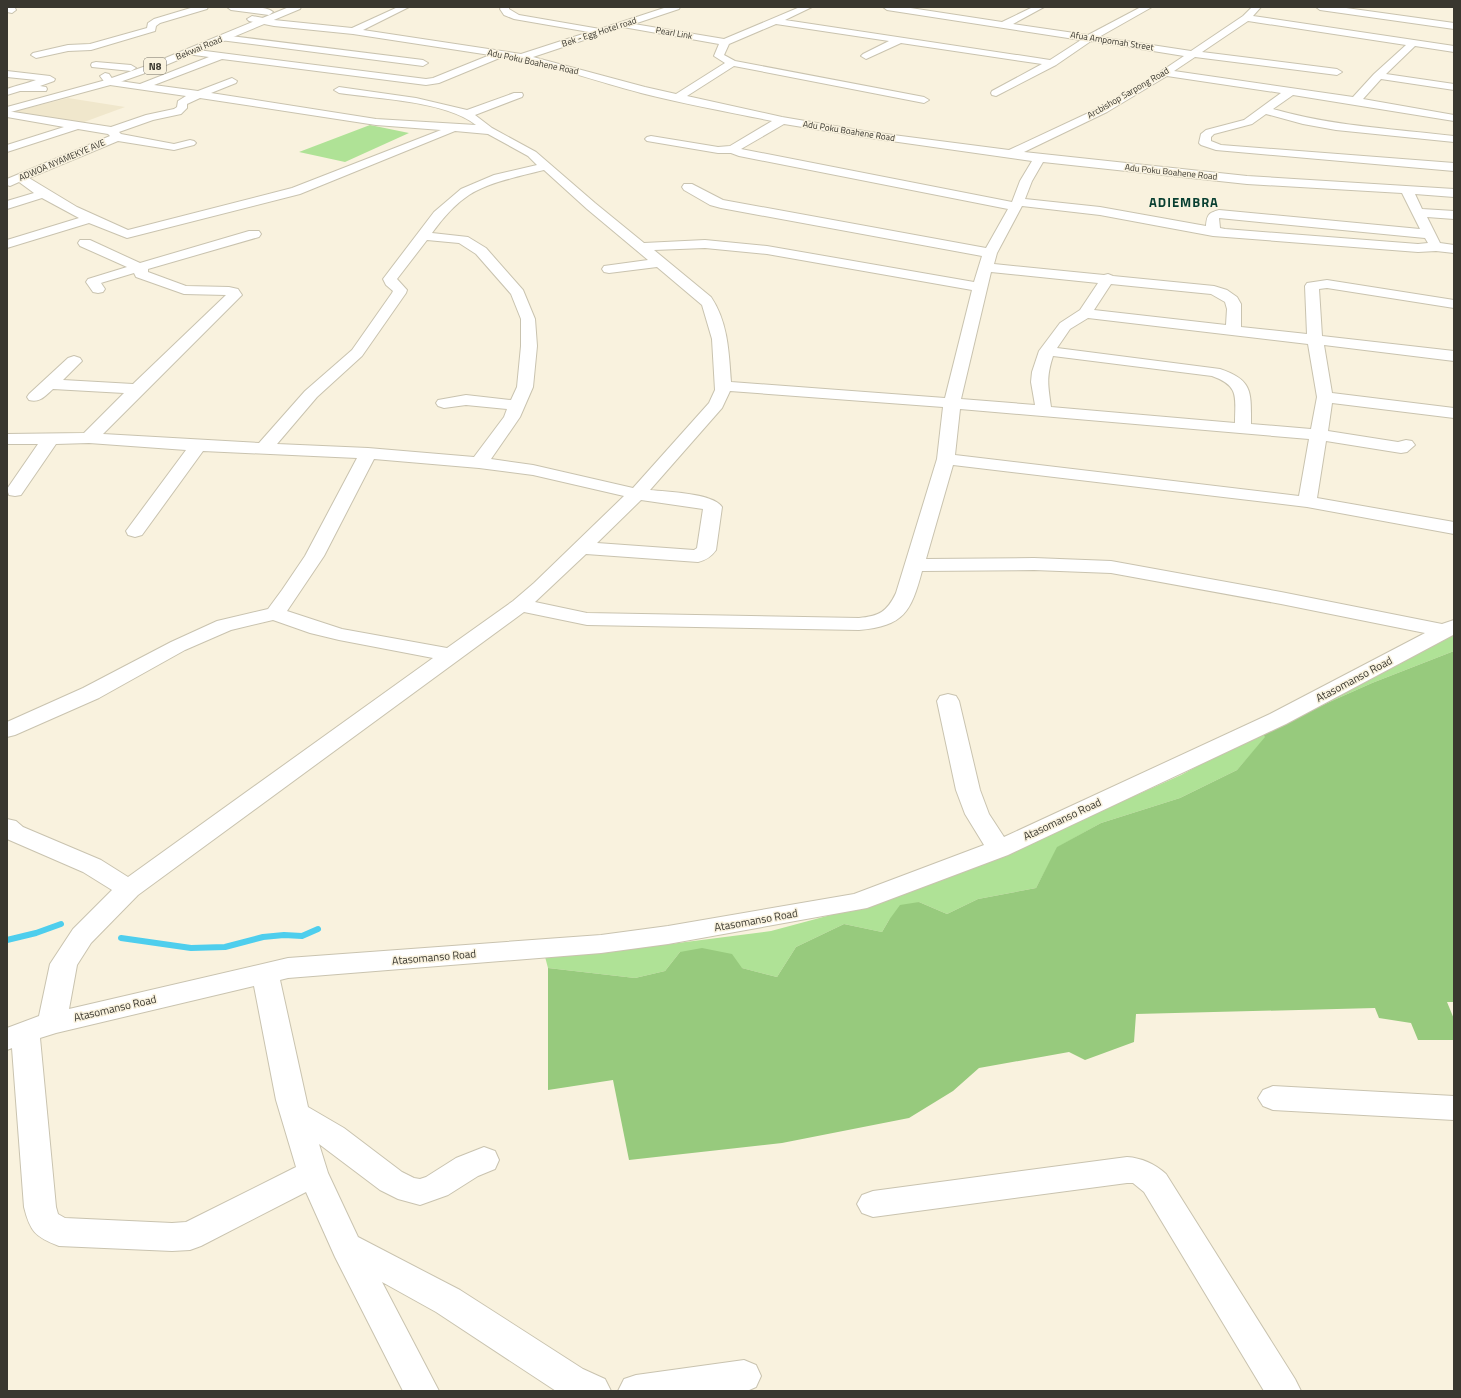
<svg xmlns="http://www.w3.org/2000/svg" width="1461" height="1398" font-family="'Titillium Web',sans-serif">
<rect width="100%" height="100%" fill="#f9f2de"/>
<!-- built -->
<path fill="#f0e7cc" d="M68,98L125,107L76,125L8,113Z"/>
<!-- green -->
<path fill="#afe296" d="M370,125L409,133L345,162L299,152Z
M1454,630V651L1372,683L1262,732L1266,737L1237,770L1180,798L1101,823L1058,847L1036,888L978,899L947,914L919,902L889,920L882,932L844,924L796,947L777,977L680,952L665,971L635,978L548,968L544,953L631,949L771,931L868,905L1034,841L1181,775L1373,671Z"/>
<!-- forest -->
<path fill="#97ca7d" d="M1454,651V1002H1447L1454,1019V1040H1418L1411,1023L1379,1018L1375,1008L1136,1014L1134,1042L1085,1060L1069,1052L979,1068L953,1091L909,1118L782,1143L629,1160L613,1080L548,1090V968L635,978L665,971L680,952L702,948L732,954L742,968L777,977L796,947L844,924L882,932L889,920L900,905L919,902L947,914L978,899L1036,888L1057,847L1101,823L1180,798L1237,770L1265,737L1262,732L1372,683Z"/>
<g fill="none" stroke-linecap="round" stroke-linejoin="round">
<!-- stream -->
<path stroke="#4eceed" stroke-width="6" d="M121,938L191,948L225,947L263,937L284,935L302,936L318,929
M7,940L36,933L61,924"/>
<!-- minor casing -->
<g stroke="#c9c3af" stroke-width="2">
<path id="minor" d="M7,7L15,8L16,10L12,13L7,12Z
M194,7H208L207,9L160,23L156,26L155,31L91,50L68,51L36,58L31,55L33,53L68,45L90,44L147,28L148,23L154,19Z
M227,7C237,7 266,5 273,12L269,15L231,10Z
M398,7H409L363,30L521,54L589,32L514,19L504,15L500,9L501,7H509V9L519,15L600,29L667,7H680L679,9L634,24L724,39L800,7H812L785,20L1050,60L1081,40L887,10L883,7H904L1002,22L1033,7H1044L1013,24L1088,35L1141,7H1152L1099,37L1191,51L1243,16L1252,7H1261L1253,16L1454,46V52L1415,46L1386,74L1454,84V90L1381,79L1363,99L1454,115V121L1293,95L1273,109C1332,126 1393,129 1454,136V142L1336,130L1303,124L1266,114L1252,124L1214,134L1211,137V141L1221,145L1454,163V171L1216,150L1201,145L1199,143L1201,134L1206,130L1244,120L1281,93L1167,76L1107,112L1024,152L1247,176L1454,189V197L1415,194L1422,209L1454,211V219L1427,217L1440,243L1454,245V253L1436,251L1418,252L1213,236L1100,215L1022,206L997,253L994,264L1104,275L1108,274L1113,276L1214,286L1227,290L1237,297L1241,304V327L1307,334L1305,286L1307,283L1327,280L1454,300V308L1327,288L1319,289L1322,336L1454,351V361L1324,345L1332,393L1454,408V418L1332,403L1328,431L1398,442L1406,440L1412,441L1415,445L1407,452L1401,453L1326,441L1317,498L1454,522V534L1307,507L953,465L926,559L1034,558L1111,561L1281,592L1442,624L1454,620L1453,635L1286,724L1008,855L867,908L668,944L601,953L288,978L280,980L308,1107L344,1128L402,1172L414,1178L420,1179L426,1177L456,1158L484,1147L495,1151L499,1160L495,1169L478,1176L448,1195L420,1205L398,1199L380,1190L319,1144L328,1173L358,1237L460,1290L583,1369L605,1379L611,1391H556L436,1312L382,1282L439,1391H403L335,1257L306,1192L201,1246L190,1250L172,1251L59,1246C35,1237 30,1231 24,1207L12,1048L7,1050V1028L39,1016L50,964L73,929L112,890L83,872L7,839V819L16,821L23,827L101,860L128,877L433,658L339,640L310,633L273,620L231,630L185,650L99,698L15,735L7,737V722L83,688L171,642L217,621L268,609L282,590L305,556L357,458L203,451L142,535L135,537L128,535L126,531L186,450L89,443L56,444L21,495L15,496L9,495L7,489L38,444H7V434L84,433L124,393L53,389C45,396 40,403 29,400L27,397L29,394L68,358L74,356L80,358L82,361L63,380L133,384L226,295L184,294L136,277L134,273L104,282L101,283L105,289L103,292L98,293L93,292L86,282L88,279L127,267L80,246L78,243L80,240H90L140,263L249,231H259L261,234L259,237L148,269V272L186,286L229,287L238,289L242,295L103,434L259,443L305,391L352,350L392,293L393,291L386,285L383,279L434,212L461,189L494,175L537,165L528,156L488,134L455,131L300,194L127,238L89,223L7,248V240L79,218L42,198L7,209V201L34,193L19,182L10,186L7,185V179L110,136L108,134L78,129L7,152V145L64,127L7,117V111L111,127L146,115L174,109L177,107L178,101L186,96L110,85L106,84L100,76L105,73L109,74L113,80L140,84L209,57L187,54L185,52L190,49L426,79L433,78L490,55L353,34L274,26L249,21L247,19L252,16L274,20L352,28ZM1248,21L1406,45L1374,74L1353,97L1174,71L1195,57L1337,75L1342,72L1337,69L1202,52ZM776,24L889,41L863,54L861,56L866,59L901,43L1042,64L992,91L991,93L992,95L996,96L1056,65L1091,41L1184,56L1151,78L1099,108L1009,150L870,132L782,117L687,96L734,66L924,103L929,100L924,97L735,61L724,55L729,44ZM623,27L719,44L714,56L725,63L676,94L645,87L533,57ZM502,57C550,64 595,81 641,93C684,104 729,112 772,121L730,146L718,147L651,136L647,137L645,139L647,141L718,153H731L739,156L1008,209L986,248L723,200L692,184H684L682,187L684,190L710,205L721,208L982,256L974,282L767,246L705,240L644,243L595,203L536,152L492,128L475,115L522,97L523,95L522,93H514L467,110L416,98L339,87L334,90L339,93C378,99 446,101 476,125L376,119L211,93L236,83L237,81L232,78L198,91L154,85L222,59L426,85L439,83ZM200,98L376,125L441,130L292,188L128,230L77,207L29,178L118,141L174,150L194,145L196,143L194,141L190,140L174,144L121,134L119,132L153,120L181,114L187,108V104ZM784,124L870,138L1032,161L1020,181L1012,202L741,149ZM1043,162L1247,184L1402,193L1420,229L1219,210C1208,213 1207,215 1206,226L1100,207L1025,199L1032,181ZM544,170L587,209L648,260L604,266L602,269L604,272L609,273L657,267L702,305L712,339L715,390L709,403L633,488L533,465L491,459L520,417L533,387L537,346L535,319L523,290L486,248L468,237L432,233C442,219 455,204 469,195C489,182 521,176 544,170ZM1219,218L1425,238L1428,243L1418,244L1225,229L1220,228ZM427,240L459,243L476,254L511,294L521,319V346L517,387L511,400L466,395L438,400L436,403L438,406L444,408L466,405L507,409L504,417L474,457L368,448L277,444L317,397L362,356L406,293L407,290L397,279ZM705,248L767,254L972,290L945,398L731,382C729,353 728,322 711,297L654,250ZM991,272L1098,283L1080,310L1060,323L1039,351L1032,372L1031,382L1035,405L961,399ZM1111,284L1211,294L1225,302L1227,309L1226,325L1094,310ZM1088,318L1308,344L1317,397L1311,429L1251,424C1251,392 1253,380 1220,369L1057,348L1070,329ZM1053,356L1212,376C1240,386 1235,397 1235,423L1051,407C1048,385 1046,378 1053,356ZM730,391L943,407L937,459L896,593C887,612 879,616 859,618L587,613L535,602L586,554L698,562C706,560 711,557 716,550L722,507C713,493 667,492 650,490L722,408ZM960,409L1309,439L1299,496L955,455ZM374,459L479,468L533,475L624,496L534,583L513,601L447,648L342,629L287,611L324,556ZM641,500L703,509L697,548L694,550L597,543ZM1034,570L1111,573L1281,604L1425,633L1270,714L1004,837L989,814L980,790L959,701L956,696L948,694L940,696L937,701L956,790L965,814L984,845L854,894L668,926L601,935L288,958L69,1009L77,965L91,943L138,895L524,612L587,625L859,630C904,626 911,612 922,571ZM254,986L276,1100L296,1167L186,1222L172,1223L65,1218L58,1214L56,1207L40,1038L56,1033Z
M1316,7H1339L1454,23V29L1320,10Z
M223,35L423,60L428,63L423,66L220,40L218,38Z
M96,62L131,65L136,68L131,71L92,67L91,65L92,63Z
M7,71L50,76L55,79L54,81L40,86L46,87L47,89L46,91H20L7,95V89C17,85 26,84 36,80L7,77Z
M1273,1086L1454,1096V1120L1273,1110L1263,1106L1258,1098L1263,1090Z
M1127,1157C1142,1158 1155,1164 1166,1174L1295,1379L1301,1391H1264L1144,1192L1133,1183H1127L873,1217L862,1213L857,1204L862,1195L873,1191Z
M744,1360L756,1365L761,1376L756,1387L747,1391H618L624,1379L636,1375Z"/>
</g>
<!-- highway casing -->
<g stroke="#c9c3af" stroke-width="2">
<path id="highway" d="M289,7H301L300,9L154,70L114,84L7,113V107L106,80L146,66Z"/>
</g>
<!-- minor -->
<use href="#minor" fill="#fff" fill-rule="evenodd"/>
<!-- highway -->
<use href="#highway" fill="#fff" fill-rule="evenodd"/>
</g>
<g text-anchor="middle" stroke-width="3" stroke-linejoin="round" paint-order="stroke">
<!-- far-street labels -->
<g font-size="9" fill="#39372f" stroke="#f9f2de">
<text transform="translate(599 32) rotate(-18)" y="3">Bek - Egg Hotel road</text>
<text transform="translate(674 33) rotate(10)" y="3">Pearl Link</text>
<text transform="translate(1112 41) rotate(9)" y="3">Afua Ampomah Street</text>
<text transform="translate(199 48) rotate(-22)" y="3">Bekwai Road</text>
<text transform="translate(533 62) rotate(12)" y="3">Adu Poku Boahene Road</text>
<text transform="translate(1128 93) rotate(-30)" y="3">Arcbishop Sarpong Road</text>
<text transform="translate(849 131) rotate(9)" y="3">Adu Poku Boahene Road</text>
<text transform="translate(62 160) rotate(-23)" y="3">ADWOA NYAMEKYE AVE</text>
<text transform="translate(1171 172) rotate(6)" y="3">Adu Poku Boahene Road</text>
</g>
<!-- shield labels -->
<rect fill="#f9f2de" stroke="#736f64" stroke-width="1" x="144" y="58" width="22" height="16" rx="3"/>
<g font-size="10" font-weight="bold" fill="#39372f">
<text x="155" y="70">N8</text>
</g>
<!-- street labels -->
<g font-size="11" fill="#39372f" stroke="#f9f2de">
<text transform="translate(1354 679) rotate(-28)" y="4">Atasomanso Road</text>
<text transform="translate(1062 819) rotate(-25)" y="4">Atasomanso Road</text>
<text transform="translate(756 920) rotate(-10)" y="4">Atasomanso Road</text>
<text transform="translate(434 957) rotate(-5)" y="4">Atasomanso Road</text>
<text transform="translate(115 1008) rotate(-13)" y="4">Atasomanso Road</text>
</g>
<!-- far-district labels -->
<g font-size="13" font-weight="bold" letter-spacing="1" fill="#083f31" stroke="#f9f2de">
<text x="1184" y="207">ADIEMBRA</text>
</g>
</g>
<!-- border -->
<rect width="1461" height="1398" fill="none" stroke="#39372f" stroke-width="16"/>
</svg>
